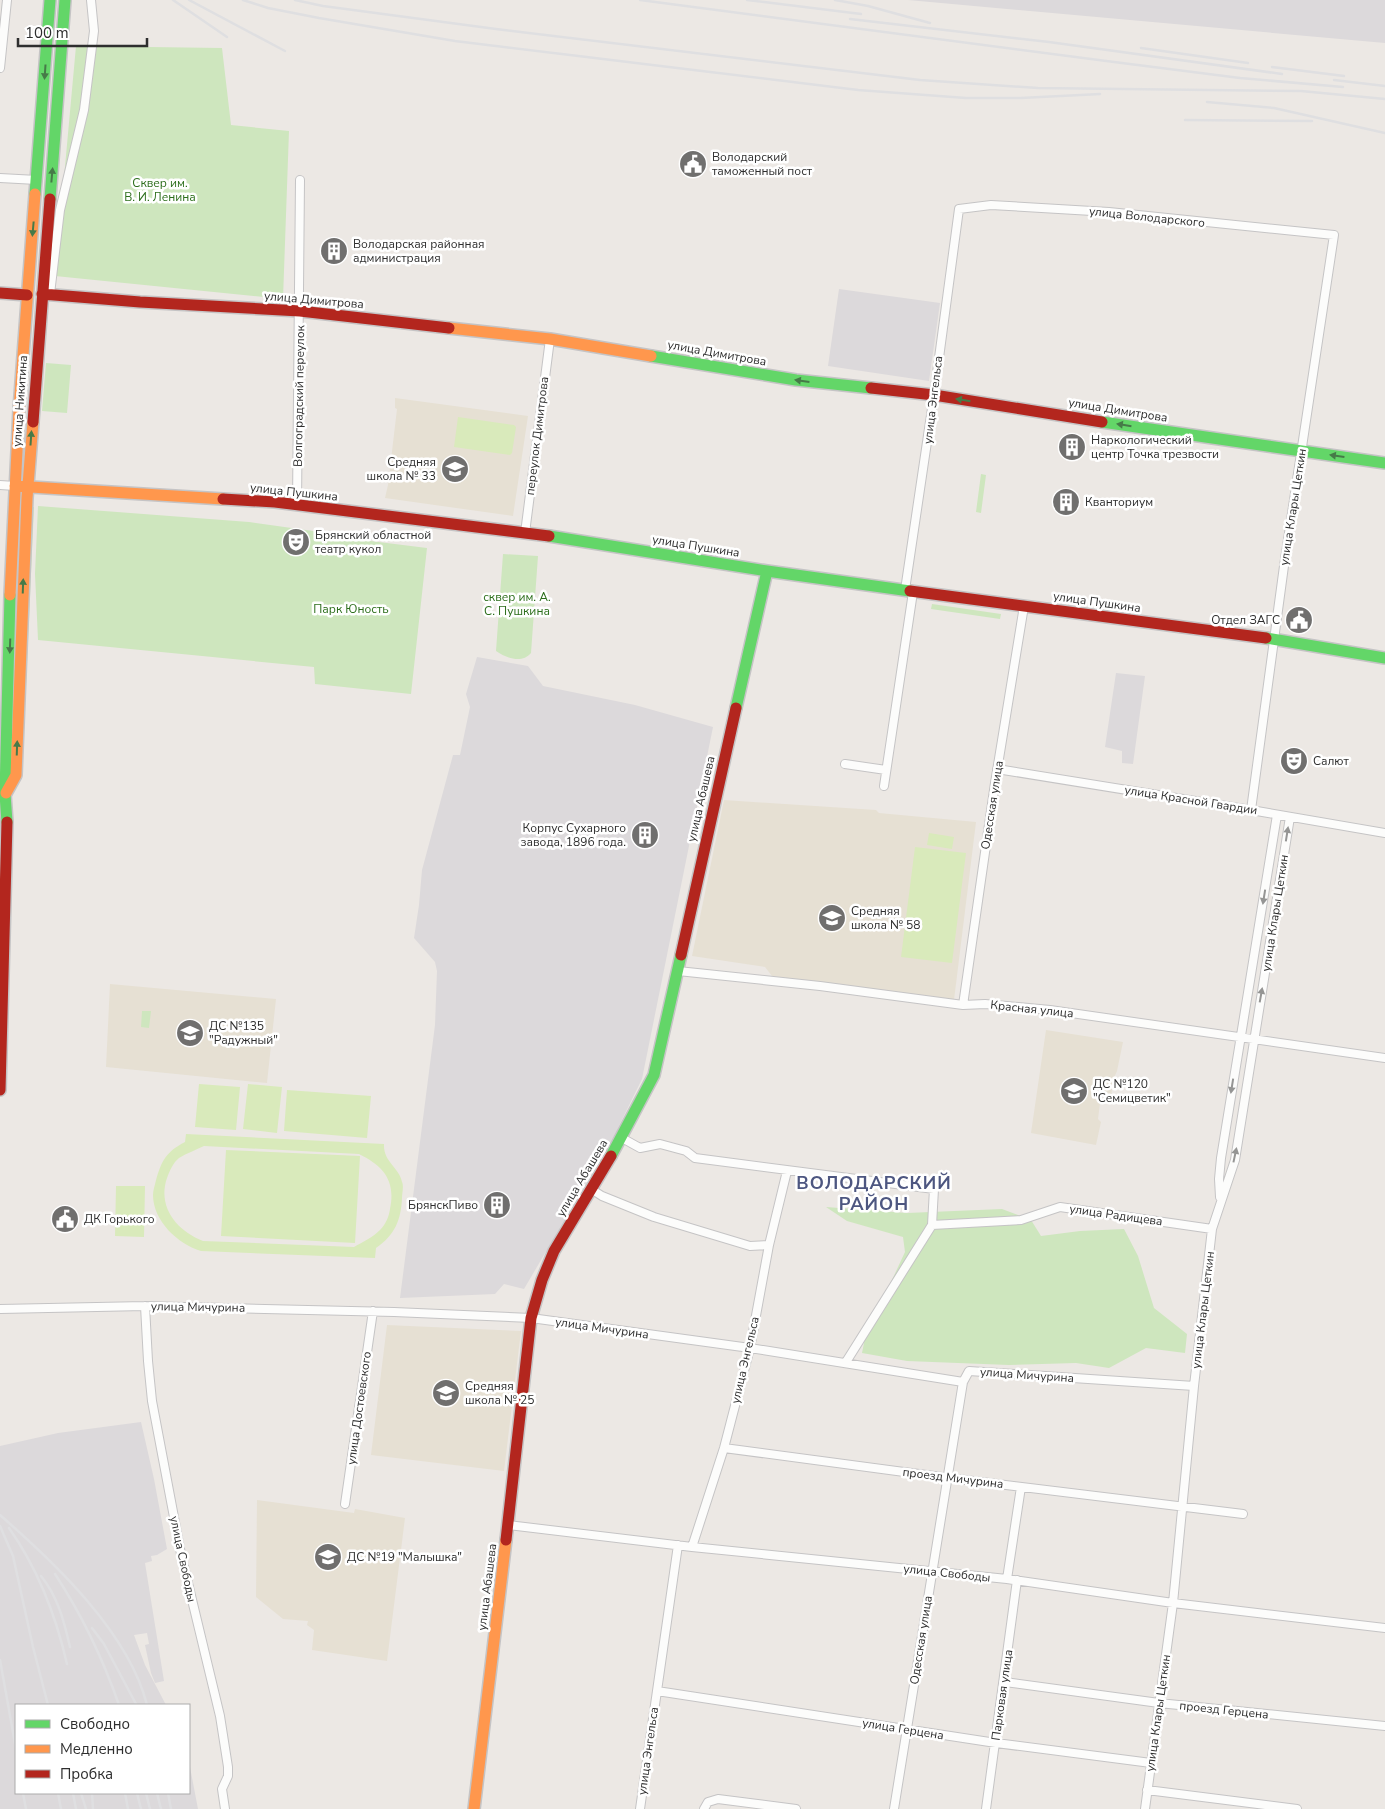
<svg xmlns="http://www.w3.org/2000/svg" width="1385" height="1809" font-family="'Nunito Sans',sans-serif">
<rect width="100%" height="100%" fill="#ece8e4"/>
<!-- industrial -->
<path fill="#dcd9db" d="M908,0H1385V43Z
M839,289L940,303L929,381L828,366Z
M477,657L528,666L543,686L635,705L713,727L642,1079L615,1134L524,1289L504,1284L495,1294L400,1298L435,1025L437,971L435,962L414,938L419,905L422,870L453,755H460L470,707L466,694Z
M1116,673L1145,676L1133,764L1122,763V751L1105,747Z
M141,1422L154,1479L167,1549L157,1555L151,1556L152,1561L145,1563L164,1681L155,1683L151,1673L145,1645L149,1644L147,1633L134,1635L145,1665L166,1705H16V1793H189V1762L198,1809H0V1446L58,1433Z"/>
<!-- education -->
<path fill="#e6e0d3" d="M395,398L528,416L513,516L385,498L388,485L397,409L395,408Z
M724,800L876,810L879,813L976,822L954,1000L772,976L765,967L692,956Z
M110,984L276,999L267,1083L106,1067Z
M1046,1030L1123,1042L1117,1071L1113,1080L1111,1097L1101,1095L1098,1119L1101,1122L1096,1145L1031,1133Z
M387,1325L521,1331L504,1471L371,1455Z
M257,1500L354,1513L355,1509L405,1518L387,1661L312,1650L314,1630L307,1625L308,1621L283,1619L256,1597Z"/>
<!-- green -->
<path fill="#cee6be" d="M76,46L222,48L231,125L289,131L283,299L55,276Z
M46,363L71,365L67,413L42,411Z
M981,474L986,475L981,513L976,512Z
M38,506L249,522L313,531L330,536L427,548L411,694L315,684L314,667L38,640L35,574Z
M30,507H34L26,686L21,685Z
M503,554L538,556L531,653C522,664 506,658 496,651Z
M932,604L1001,614L1000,619L931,609Z
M142,1011H151L149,1028L141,1027Z
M826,1207L907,1213L1002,1209L1031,1220L1041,1236L1080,1231L1124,1229L1138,1256L1154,1308L1187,1334L1185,1353L1146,1348L1109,1368L1076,1363L1009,1365L907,1361L862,1353L865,1338L905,1252L903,1237L847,1221Z"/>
<!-- pitch -->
<path fill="#d9eabb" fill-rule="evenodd" d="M458,417L514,425L516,427L512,453L510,455L454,447Z
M929,833L954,837L952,849L927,845Z
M915,847L966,853L952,963L901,957Z
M199,1084L240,1087L236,1130L195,1127Z
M248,1084L282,1087L277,1133L243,1129Z
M287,1090L371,1096L367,1138L284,1131Z
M186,1134L384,1144C383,1162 399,1167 402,1182C404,1186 402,1193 402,1198C401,1220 395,1235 376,1248L375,1258L201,1251C178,1244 153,1221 153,1195C153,1190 155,1185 156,1180C162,1160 166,1152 185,1142ZM204,1146L359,1154C383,1166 396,1180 390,1209C389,1216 386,1224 380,1230C373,1237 363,1242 354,1247L203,1241C177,1231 157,1207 167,1178C170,1170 173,1163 179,1158C187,1153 196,1150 204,1146Z
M226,1150L360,1156L355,1243L221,1236Z
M116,1186H145L144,1237L115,1236Z"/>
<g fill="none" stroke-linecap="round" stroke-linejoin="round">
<!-- street casing -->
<g stroke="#c5c4c5" stroke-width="10">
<path id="street" d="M0,68L7,0
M0,178L37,180
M50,294L60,210L84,110L94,31L91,0
M0,485L15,486
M297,505L300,180
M525,533L550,339
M905,590L934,395L959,209L991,205L1109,212L1334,235L1284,566L1251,810
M845,764L886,770
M997,769L1251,810L1385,833
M884,786L913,592
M678,971L820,986L963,1005L985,1004L1050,1010L1385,1058
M963,1005L995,783L1024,606
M622,1138L640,1148L660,1144L686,1151L695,1158L934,1189L932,1225L846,1362
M591,1189L602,1196L654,1217L750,1246L769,1245
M1220,1197L1219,1179L1221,1158L1277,815
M932,1225L1021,1220L1060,1207L1212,1229
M145,1306L148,1361L152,1401L181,1554L220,1716L228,1767V1776L222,1789L225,1809
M0,1309L145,1306L394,1312L531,1318L750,1348L963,1382
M724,1448L949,1478L1243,1514
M345,1504L373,1311
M508,1525L692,1547L1007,1579L1173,1603L1385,1628
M692,1547L724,1448L750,1348L769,1245L787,1171
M1007,1579L1021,1487
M1005,1682L1159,1703L1385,1726
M657,1691L996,1743L1151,1763
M1147,1790L1297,1809
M640,1809L678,1545
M704,1809L708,1802L718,1799L796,1809
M894,1809L963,1382L969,1371L1194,1386
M986,1809L1017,1580
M1145,1809L1173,1603L1194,1386L1212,1229L1235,1160L1290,817"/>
</g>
<!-- fast casing -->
<g stroke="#c5c4c5" stroke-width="14">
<path id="fast" d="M35,194L50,0
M50,199L65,0
M651,356L796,380L871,388
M1102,422L1385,463
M549,536L767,571L910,591
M1266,638L1385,658
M736,708L767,571
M7,822L5,794L10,595
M611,1156L654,1075L681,955"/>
</g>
<!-- slow casing -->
<g stroke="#c5c4c5" stroke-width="14">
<path id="slow" d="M449,328L550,339L651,356
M15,486L223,499
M10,595L19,409L35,194
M6,793L16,775L27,498L33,422
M474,1809L506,1540"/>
</g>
<!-- jam casing -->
<g stroke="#c5c4c5" stroke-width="14">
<path id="jam" d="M0,293L27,295
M42,294L140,302L300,311L449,328
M871,388L934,395L1102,422
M33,422L50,199
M223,499L275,502L549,536
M910,591L1266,638
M681,955L736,708
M0,1090L7,822
M506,1540L531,1318L542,1280L554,1251L611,1156"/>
</g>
<!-- street -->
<use href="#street" stroke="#fcfcfb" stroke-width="8"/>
<!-- fast -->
<use href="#fast" stroke="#63d668" stroke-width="11"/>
<!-- slow -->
<use href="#slow" stroke="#ff974d" stroke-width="11"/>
<!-- jam -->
<use href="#jam" stroke="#b3261e" stroke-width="11"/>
<!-- rail -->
<path stroke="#dfdfe1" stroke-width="2.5" d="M173,0L227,37
M189,0L285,51
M243,0L268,8L319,18L455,41L858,90L966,98H1021L1100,94
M295,0L323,6L496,29L920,80L1038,88L1301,91L1385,99
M640,0L1114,62L1240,78L1343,87
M747,0L861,14
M835,0L868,6L930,23
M850,19L1049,42L1282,74
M1141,48L1248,63
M1272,67L1344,76
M1334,80L1385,86
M1207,102L1274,108L1385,133
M1185,120L1312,121
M0,1515C55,1563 129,1633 147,1705
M0,1526L13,1556L33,1647L48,1705
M9,1528C38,1569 56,1616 67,1664
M55,1574C82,1615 103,1659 119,1705
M41,1576C58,1597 64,1621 70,1647
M92,1628L104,1644L136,1704
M0,1660L16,1749
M23,1793L26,1809
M58,1793L61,1809
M73,1793L76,1809
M81,1793L86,1809
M92,1793L93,1809
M125,1793L128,1809
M137,1793L141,1809
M146,1793L150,1809
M157,1793L161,1809
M168,1793L171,1809"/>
</g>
<!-- one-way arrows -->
<defs><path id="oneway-solid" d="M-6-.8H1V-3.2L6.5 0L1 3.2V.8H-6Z" transform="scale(1.25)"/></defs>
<g fill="#467a48">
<use href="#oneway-solid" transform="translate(45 72) rotate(94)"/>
<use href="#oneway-solid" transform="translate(52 175) rotate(-85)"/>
<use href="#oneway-solid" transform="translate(33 229) rotate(95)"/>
<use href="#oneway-solid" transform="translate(802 381) rotate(-172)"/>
<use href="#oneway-solid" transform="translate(963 400) rotate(-171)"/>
<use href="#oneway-solid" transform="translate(1124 425) rotate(-171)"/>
<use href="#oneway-solid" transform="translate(31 438) rotate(-86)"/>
<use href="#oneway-solid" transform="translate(1337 456) rotate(-172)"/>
<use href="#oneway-solid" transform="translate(23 586) rotate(-88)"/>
<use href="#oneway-solid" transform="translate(10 646) rotate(92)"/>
<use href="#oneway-solid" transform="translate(17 748) rotate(-88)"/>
</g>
<g fill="#959594">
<use href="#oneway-solid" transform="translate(1287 834) rotate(-81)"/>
<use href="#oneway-solid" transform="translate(1264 897) rotate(99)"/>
<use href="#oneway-solid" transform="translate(1261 995) rotate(-80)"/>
<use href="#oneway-solid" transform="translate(1232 1086) rotate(99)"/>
<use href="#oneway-solid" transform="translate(1235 1155) rotate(-78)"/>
</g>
<!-- icons -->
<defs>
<g id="civic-disc" transform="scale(1.4375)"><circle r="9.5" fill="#706f6e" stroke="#fff"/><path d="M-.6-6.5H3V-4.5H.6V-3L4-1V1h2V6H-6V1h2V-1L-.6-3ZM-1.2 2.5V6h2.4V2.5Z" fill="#fff"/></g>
<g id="building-disc" transform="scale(1.4375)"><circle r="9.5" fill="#706f6e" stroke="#fff"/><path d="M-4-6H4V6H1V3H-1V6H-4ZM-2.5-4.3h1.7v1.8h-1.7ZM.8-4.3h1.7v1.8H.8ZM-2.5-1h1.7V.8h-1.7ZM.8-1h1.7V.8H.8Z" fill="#fff"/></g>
<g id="school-disc" transform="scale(1.4375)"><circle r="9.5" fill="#706f6e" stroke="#fff"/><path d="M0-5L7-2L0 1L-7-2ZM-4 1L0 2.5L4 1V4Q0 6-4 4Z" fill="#fff"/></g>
<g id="theatre-disc" transform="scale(1.4375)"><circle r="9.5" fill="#706f6e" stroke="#fff"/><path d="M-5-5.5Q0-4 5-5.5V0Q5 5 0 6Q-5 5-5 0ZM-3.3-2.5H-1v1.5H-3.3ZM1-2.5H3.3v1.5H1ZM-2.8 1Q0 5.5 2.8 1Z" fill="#fff"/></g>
</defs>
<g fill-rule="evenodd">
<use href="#civic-disc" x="693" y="164"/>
<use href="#building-disc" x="334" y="251"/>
<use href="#building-disc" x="1072" y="447"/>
<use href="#school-disc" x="455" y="469"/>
<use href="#building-disc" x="1066" y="502"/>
<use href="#theatre-disc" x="296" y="542"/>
<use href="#civic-disc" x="1299" y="620"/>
<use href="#theatre-disc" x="1294" y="761"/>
<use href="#building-disc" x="645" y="835"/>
<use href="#school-disc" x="832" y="918"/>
<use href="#school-disc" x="190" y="1033"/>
<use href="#school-disc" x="1074" y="1091"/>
<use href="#building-disc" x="497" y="1205"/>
<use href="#civic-disc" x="65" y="1219"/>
<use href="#school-disc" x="446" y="1393"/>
<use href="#school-disc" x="328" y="1557"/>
</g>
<g text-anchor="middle" stroke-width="5" stroke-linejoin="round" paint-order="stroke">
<!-- poi labels -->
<g font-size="12" fill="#2e2e2e" stroke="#fff" text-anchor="start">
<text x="712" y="161">Володарский<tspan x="712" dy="14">таможенный пост</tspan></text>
<text x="353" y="248">Володарская районная<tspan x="353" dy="14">администрация</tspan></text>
<text x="1091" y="444">Наркологический<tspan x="1091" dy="14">центр Точка трезвости</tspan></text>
<text x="436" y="466" text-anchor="end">Средняя<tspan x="436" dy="14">школа № 33</tspan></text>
<text x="1085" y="506">Кванториум</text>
<text x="315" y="539">Брянский областной<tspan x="315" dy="14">театр кукол</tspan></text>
<text x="1280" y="624" text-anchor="end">Отдел ЗАГС</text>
<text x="1313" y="765">Салют</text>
<text x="626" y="832" text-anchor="end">Корпус Сухарного<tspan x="626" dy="14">завода, 1896 года.</tspan></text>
<text x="851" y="915">Средняя<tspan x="851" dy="14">школа № 58</tspan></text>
<text x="209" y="1030">ДС №135<tspan x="209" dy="14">"Радужный"</tspan></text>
<text x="1093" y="1088">ДС №120<tspan x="1093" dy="14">"Семицветик"</tspan></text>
<text x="478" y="1209" text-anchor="end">БрянскПиво</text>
<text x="84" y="1223">ДК Горького</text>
<text x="465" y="1390">Средняя<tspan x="465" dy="14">школа № 25</tspan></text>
<text x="347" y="1561">ДС №19 "Малышка"</text>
</g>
<!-- park labels -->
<g font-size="12" fill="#2c6e1b" stroke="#fff">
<text x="160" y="187">Сквер им.<tspan x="160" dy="14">В. И. Ленина</tspan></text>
<text x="517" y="601">сквер им. А.<tspan x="517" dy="14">С. Пушкина</tspan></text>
<text x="351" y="613">Парк Юность</text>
</g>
<!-- street labels -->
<g font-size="12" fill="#2e2e2e" stroke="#fff">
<text transform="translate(1147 217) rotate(6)" y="4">улица Володарского</text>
<text transform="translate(314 300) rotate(5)" y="4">улица Димитрова</text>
<text transform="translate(717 353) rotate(10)" y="4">улица Димитрова</text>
<text transform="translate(299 396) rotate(-89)" y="4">Волгоградский переулок</text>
<text transform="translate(933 400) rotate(-83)" y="4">улица Энгельса</text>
<text transform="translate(20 401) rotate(-86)" y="4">улица Никитина</text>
<text transform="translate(1118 410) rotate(9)" y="4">улица Димитрова</text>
<text transform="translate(537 436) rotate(-83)" y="4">переулок Димитрова</text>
<text transform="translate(294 492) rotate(6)" y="4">улица Пушкина</text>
<text transform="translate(1293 507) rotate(-81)" y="4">улица Клары Цеткин</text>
<text transform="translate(696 546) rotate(9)" y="4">улица Пушкина</text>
<text transform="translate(1097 602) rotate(8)" y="4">улица Пушкина</text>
<text transform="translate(701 799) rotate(-77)" y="4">улица Абашева</text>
<text transform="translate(1191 800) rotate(9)" y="4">улица Красной Гвардии</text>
<text transform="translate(992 805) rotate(-81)" y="4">Одесская улица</text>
<text transform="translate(1275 913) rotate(-81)" y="4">улица Клары Цеткин</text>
<text transform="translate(1032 1009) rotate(6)" y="4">Красная улица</text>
<text transform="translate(582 1178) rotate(-59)" y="4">улица Абашева</text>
<text transform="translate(1116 1215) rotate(8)" y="4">улица Радищева</text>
<text transform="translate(198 1307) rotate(1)" y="4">улица Мичурина</text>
<text transform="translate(1203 1310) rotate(-83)" y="4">улица Клары Цеткин</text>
<text transform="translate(602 1328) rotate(8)" y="4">улица Мичурина</text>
<text transform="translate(745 1360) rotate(-77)" y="4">улица Энгельса</text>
<text transform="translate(1027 1375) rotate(4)" y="4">улица Мичурина</text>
<text transform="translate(359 1408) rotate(-82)" y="4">улица Достоевского</text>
<text transform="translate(953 1478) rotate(7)" y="4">проезд Мичурина</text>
<text transform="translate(183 1559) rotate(78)" y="4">улица Свободы</text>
<text transform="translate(947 1573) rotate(6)" y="4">улица Свободы</text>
<text transform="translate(487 1587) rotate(-83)" y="4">улица Абашева</text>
<text transform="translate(921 1640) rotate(-81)" y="4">Одесская улица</text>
<text transform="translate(1002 1695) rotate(-82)" y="4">Парковая улица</text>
<text transform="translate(1224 1710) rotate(6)" y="4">проезд Герцена</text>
<text transform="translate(1158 1713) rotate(-82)" y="4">улица Клары Цеткин</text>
<text transform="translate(903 1729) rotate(9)" y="4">улица Герцена</text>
<text transform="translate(648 1751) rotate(-82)" y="4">улица Энгельса</text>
</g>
<!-- district labels -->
<g font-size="18" font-weight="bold" letter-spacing="1" fill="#4d5680" stroke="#fff">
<text x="874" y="1189">ВОЛОДАРСКИЙ<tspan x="874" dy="21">РАЙОН</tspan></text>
</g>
</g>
<!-- legend -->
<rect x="15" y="1704" width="175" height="90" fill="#ffffff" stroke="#ababab"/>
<rect x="25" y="1720" width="25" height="8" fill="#63d668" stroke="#ababab"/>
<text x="60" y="1729" font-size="15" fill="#2e2e2e">Свободно</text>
<rect x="25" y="1745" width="25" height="8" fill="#ff974d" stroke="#ababab"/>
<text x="60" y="1754" font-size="15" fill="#2e2e2e">Медленно</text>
<rect x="25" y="1770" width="25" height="8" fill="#b3261e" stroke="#ababab"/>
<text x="60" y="1779" font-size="15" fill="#2e2e2e">Пробка</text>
<!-- scale -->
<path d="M18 38v8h129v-8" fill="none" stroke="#2e2e2e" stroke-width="2.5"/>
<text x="25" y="38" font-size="15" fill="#2e2e2e" stroke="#ffffff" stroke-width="4" paint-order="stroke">100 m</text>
</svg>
